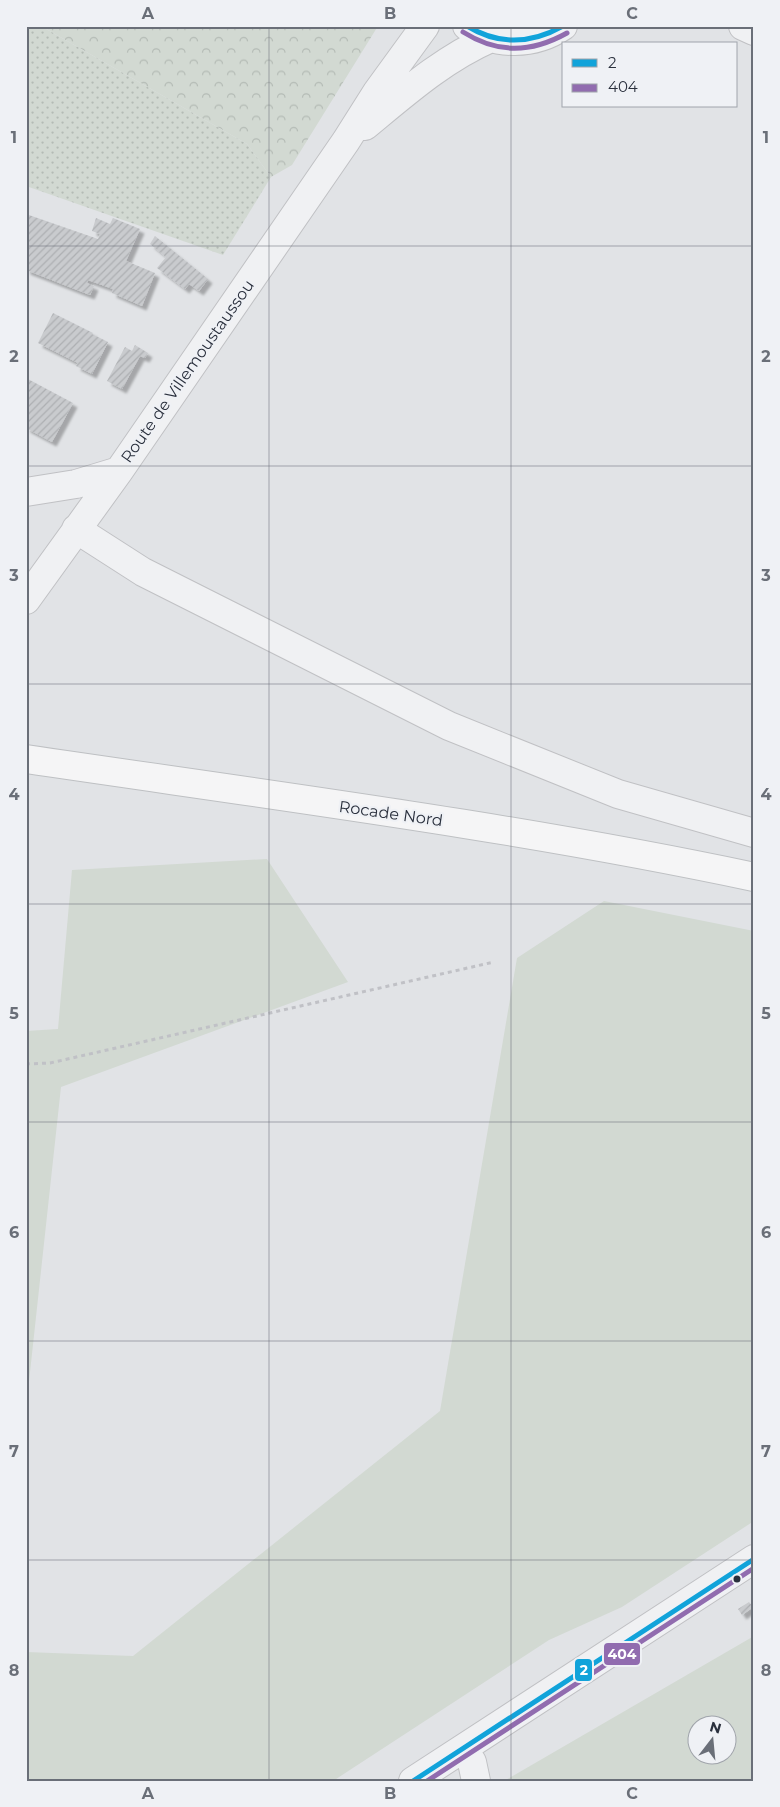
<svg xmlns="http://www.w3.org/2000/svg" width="780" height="1807" font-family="Montserrat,sans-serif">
<defs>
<pattern id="forest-crowns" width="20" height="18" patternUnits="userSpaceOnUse" patternTransform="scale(1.25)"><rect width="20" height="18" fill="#d2d9d2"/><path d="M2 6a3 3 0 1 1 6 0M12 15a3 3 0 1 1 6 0" fill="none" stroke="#b4bbb5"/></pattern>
<pattern id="park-dots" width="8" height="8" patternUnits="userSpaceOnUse" patternTransform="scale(1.25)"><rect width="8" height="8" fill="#d2d9d2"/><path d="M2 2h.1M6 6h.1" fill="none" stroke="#b4bbb5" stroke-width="1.8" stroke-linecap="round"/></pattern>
<pattern id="building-hatch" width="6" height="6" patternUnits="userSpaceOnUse" patternTransform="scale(1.25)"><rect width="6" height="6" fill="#c9cbce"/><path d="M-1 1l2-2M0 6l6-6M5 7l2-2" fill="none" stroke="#adafb2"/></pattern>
<filter id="shadow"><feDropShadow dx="4.5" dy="4.5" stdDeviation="1" flood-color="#0004"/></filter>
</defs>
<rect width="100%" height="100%" fill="#e1e3e6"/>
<!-- grass -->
<path fill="#d2d9d2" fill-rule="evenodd" d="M267,859L348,982L61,1087L26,1409V1031L58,1029L72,870Z
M604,901L754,931V1521L622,1607L549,1640L333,1781H26V1652L133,1656L440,1411L517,958Z
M754,1636V1781H504ZM698,1724H728V1754H698Z"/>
<!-- forest -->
<path fill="url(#forest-crowns)" d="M41,26H378L292,165L271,177L247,144Z"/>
<!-- park -->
<path fill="url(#park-dots)" d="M26,26H41L247,144L271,177L223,255L26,186Z"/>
<!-- building -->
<path fill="url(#building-hatch)" filter="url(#shadow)" d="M26,214L98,239L100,234L92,231L96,218L110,224L113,218L140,229L126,261L155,273L142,306L112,293L113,289L88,280L87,283L94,286L90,295L26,270Z
M155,236L208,279L199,291L189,284L185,289L157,268L166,257L150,244Z
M53,313L93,333L92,334L108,342L92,374L76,366L78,363L38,343Z
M135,345L148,353L145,358L140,356L122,389L107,381L125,347L132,351Z
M26,378L73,403L52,442L26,428Z
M749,1602L753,1607L742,1615L738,1609Z"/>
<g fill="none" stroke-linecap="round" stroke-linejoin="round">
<!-- minor casing -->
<g stroke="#c0c1c4" stroke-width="30">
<path id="minor" d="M467,26C495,47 535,45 563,26
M743,26L754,31
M365,126C405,93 443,59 491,38
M26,492L76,484L119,471
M76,529L143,572L449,726L618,794L754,833
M26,600L119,471L346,141L377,92L425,26
M463,1749L472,1762L476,1781
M413,1781L754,1559"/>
</g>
<!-- major casing -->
<g stroke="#bec0c3" stroke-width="30">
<path id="major" d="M26,759C269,795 513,826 754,877"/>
</g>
<!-- path -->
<path stroke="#c0c1c6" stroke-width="3" stroke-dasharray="4 4" stroke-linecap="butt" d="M26,1064L50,1063L494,962"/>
<!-- minor -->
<use href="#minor" stroke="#f0f1f3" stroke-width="28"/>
<!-- major -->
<use href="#major" stroke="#f5f5f6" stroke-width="28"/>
<!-- bus-1 casing -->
<g stroke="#eff1f5" stroke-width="9">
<path id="bus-1" d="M467,26C498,45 531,44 563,26
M413,1781L754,1559"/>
</g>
<!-- bus-2 casing -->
<g stroke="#eff1f5" stroke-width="9">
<path id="bus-2" d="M463,32C498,54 531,53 567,33
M427,1781L754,1568"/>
</g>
<!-- bus-1 -->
<use href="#bus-1" stroke="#11a3da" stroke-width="5"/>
<!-- bus-2 -->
<use href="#bus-2" stroke="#916caf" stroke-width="5"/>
</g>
<!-- grid -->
<path fill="none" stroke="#6a6f78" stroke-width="1" stroke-opacity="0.55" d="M269,26V1781M511,26V1781M26,246H754M26,466H754M26,684H754M26,904H754M26,1122H754M26,1341H754M26,1560H754"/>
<!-- markers -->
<circle fill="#2a303d" stroke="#eff1f5" stroke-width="2" cx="737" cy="1579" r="4.5"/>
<g text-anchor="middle" stroke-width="4.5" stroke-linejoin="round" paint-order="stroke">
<!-- street labels -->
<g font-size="16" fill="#2a303d" stroke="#eff1f5">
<text transform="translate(187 371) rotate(-55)" y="6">Route de Villemoustaussou</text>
<text transform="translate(391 813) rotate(8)" y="6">Rocade Nord</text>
</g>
</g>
<g stroke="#eff1f5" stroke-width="2">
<rect x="603" y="1642" width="38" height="24" rx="5" fill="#916caf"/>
<rect x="574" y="1658" width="19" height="24" rx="5" fill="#11a3da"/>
</g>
<g font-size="14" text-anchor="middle" font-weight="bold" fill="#fff">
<text x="622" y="1659">404</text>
<text x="584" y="1675">2</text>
</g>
<!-- border -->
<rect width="780" height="1807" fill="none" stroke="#eff1f5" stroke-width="55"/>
<!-- legend -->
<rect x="562" y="42" width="175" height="65" fill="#eff1f5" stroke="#a0a4ab"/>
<rect x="572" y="59" width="25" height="8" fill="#11a3da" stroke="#a0a4ab"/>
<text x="608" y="68" font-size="15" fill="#2a303d">2</text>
<rect x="572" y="84" width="25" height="8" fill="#916caf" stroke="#a0a4ab"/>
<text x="608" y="92" font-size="15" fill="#2a303d">404</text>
<!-- north arrow -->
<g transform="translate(712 1740) rotate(16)"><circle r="24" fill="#eff1f5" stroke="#a0a4ab"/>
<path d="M0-4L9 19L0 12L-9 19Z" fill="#6a6f78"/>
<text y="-8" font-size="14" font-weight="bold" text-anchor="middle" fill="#2a303d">N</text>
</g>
<rect x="28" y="28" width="724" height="1752" fill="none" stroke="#6a6f78" stroke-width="2"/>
<g font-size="16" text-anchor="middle" font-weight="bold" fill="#6a6f78">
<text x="148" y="19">A</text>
<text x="390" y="19">B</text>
<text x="632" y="19">C</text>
<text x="14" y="143">1</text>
<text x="766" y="143">1</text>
<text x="14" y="362">2</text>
<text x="766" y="362">2</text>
<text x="14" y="581">3</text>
<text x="766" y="581">3</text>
<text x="14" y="800">4</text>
<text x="766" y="800">4</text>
<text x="14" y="1019">5</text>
<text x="766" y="1019">5</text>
<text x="14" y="1238">6</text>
<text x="766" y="1238">6</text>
<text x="14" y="1457">7</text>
<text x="766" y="1457">7</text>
<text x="14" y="1676">8</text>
<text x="766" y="1676">8</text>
<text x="148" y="1799">A</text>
<text x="390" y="1799">B</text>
<text x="632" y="1799">C</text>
</g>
</svg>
